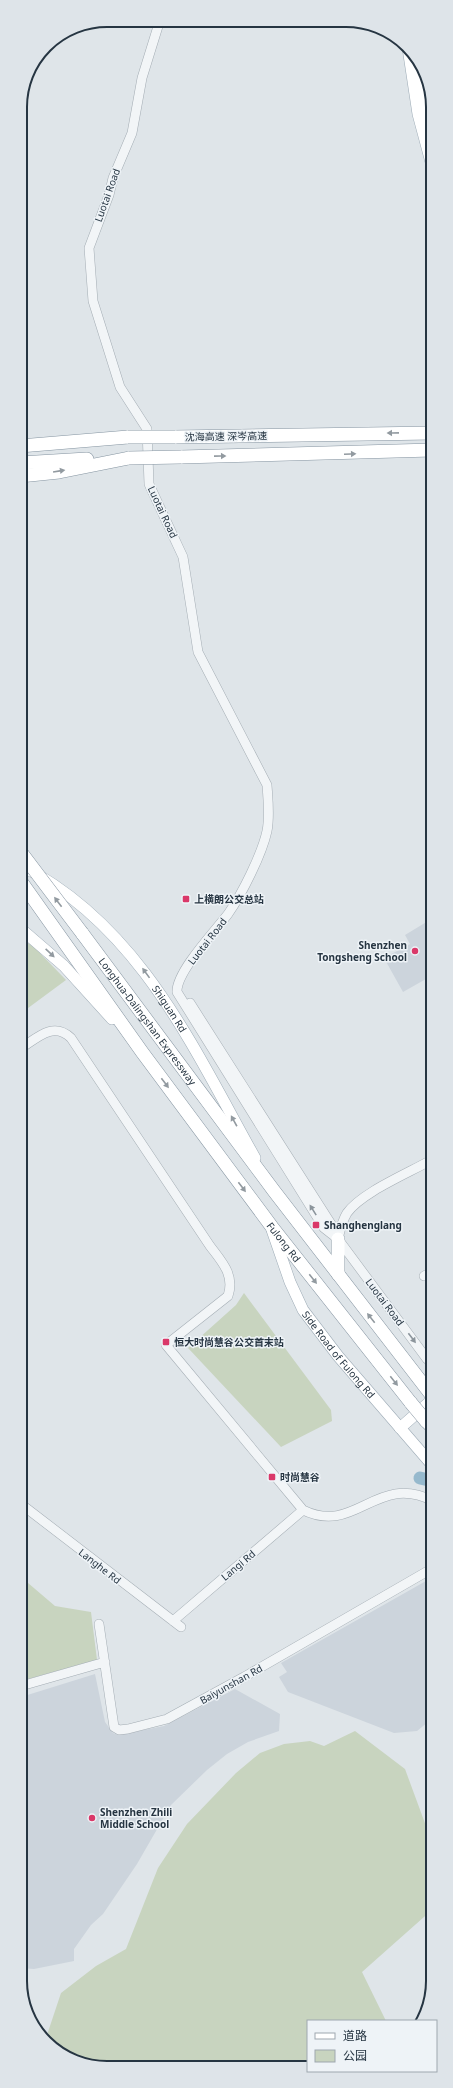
<svg xmlns="http://www.w3.org/2000/svg" width="453" height="2088" font-family="'Noto Sans','Noto Sans SC',sans-serif">
<rect width="100%" height="100%" fill="#dfe5e9"/>
<!-- built -->
<path fill="#ccd4dc" d="M433,918V975L403,992L384,958L410,944L405,935Z
M433,1577V1718L417,1731L394,1733L288,1692L279,1677L287,1672L281,1663Z
M95,1674L105,1722L113,1733L118,1735L164,1726L235,1689L280,1714L279,1731L248,1742L227,1754L207,1770L171,1805L137,1864L103,1914L91,1925L74,1949V1961L34,1969L21,1968V1697Z"/>
<!-- green -->
<path fill="#c8d4bf" d="M20,937L36,949L66,980L20,1014Z
M244,1293L331,1410L332,1421L281,1447L188,1348L236,1305Z
M21,1577L55,1606L91,1612L97,1660L21,1681Z
M355,1731L405,1769L433,1845V1909L362,1972L386,2021H308V2067L90,2066L45,2041L61,1993L96,1966L126,1949L158,1868L187,1824L236,1773L260,1753L284,1744L310,1741L324,1746Z"/>
<g fill="none" stroke-linecap="round" stroke-linejoin="round">
<!-- river -->
<path stroke="#96b9cd" stroke-width="13" d="M420,1478L433,1481"/>
<!-- minor casing -->
<g stroke="#a4adb4" stroke-width="10">
<path id="minor" d="M160,20L142,78L132,133L113,178L109,195L89,248L93,301L120,387L147,429L149,484L183,557L198,652L267,785C268,800 270,816 267,831C262,854 242,894 228,914C215,931 176,972 177,992L324,1228L338,1239
M190,1003L331,1224L338,1239L427,1359L433,1363
M20,1049C37,1038 53,1021 71,1038L210,1246C222,1262 235,1275 228,1296L166,1345L303,1510C356,1536 376,1472 433,1501
M338,1239C340,1230 342,1221 347,1213C362,1192 409,1173 433,1159
M424,1276L433,1271
M21,1504L181,1627
M173,1621L303,1510
M99,1624L114,1727L119,1730L128,1729L167,1719L244,1677L433,1568
M21,1686L105,1662"/>
</g>
<!-- major casing -->
<g stroke="#9dabb6" stroke-width="12">
<g id="major">
<path d="M408,48L418,114L432,166"/>
<path d="M419,66L424,101L432,135"/>
<path id="s1" d="M20,865C139,925 193,1047 255,1158"/>
<path d="M20,928L64,966L112,1019"/>
<path id="s2" d="M272,1230L290,1282L303,1310L338,1356L433,1466"/>
<path d="M400,1428L433,1399"/>
</g>
</g>
<!-- highway casing -->
<g stroke="#8594a1" stroke-width="14">
<g id="highway">
<path d="M175,437L432,433"/>
<path d="M20,446L128,437"/>
<path d="M181,457L432,450"/>
<path d="M20,463L87,459"/>
<path d="M20,476L59,472L129,458"/>
<path id="s3" d="M20,880L142,1052L272,1227L411,1403"/>
<path id="s4" d="M82,933L274,1191L433,1397"/>
<path d="M338,1274V1239"/>
<path d="M426,1421L433,1428"/>
</g>
</g>
<!-- minor -->
<use href="#minor" stroke="#f2f5f7" stroke-width="9"/>
<!-- major -->
<use href="#major" stroke="#fff" stroke-width="11"/>
<!-- highway -->
<use href="#highway" stroke="#fff" stroke-width="13"/>
<!-- highway-bridge casing -->
<g stroke="#8594a1" stroke-width="14" stroke-linecap="butt">
<path id="highway-bridge" d="M128,437H175
M129,458L181,457
M20,851L82,933
M411,1403L426,1421"/>
</g>
<!-- highway-bridge -->
<use href="#highway-bridge" stroke="#fff" stroke-width="13"/>
</g>
<!-- one-way arrows -->
<defs><path id="oneway-solid" d="M-6-.8H1V-3.2L6.5 0L1 3.2V.8H-6Z"/></defs>
<g fill="#929aa0">
<use href="#oneway-solid" transform="translate(393 433) rotate(179)"/>
<use href="#oneway-solid" transform="translate(350 454) rotate(-2)"/>
<use href="#oneway-solid" transform="translate(220 456) rotate(-1)"/>
<use href="#oneway-solid" transform="translate(59 471) rotate(-9)"/>
<use href="#oneway-solid" transform="translate(58 902) rotate(-127)"/>
<use href="#oneway-solid" transform="translate(50 953) rotate(43)"/>
<use href="#oneway-solid" transform="translate(146 973) rotate(-126)"/>
<use href="#oneway-solid" transform="translate(165 1083) rotate(53)"/>
<use href="#oneway-solid" transform="translate(234 1121) rotate(-119)"/>
<use href="#oneway-solid" transform="translate(242 1187) rotate(53)"/>
<use href="#oneway-solid" transform="translate(313 1279) rotate(52)"/>
<use href="#oneway-solid" transform="translate(371 1318) rotate(-128)"/>
<use href="#oneway-solid" transform="translate(394 1381) rotate(52)"/>
</g>
<g fill="#8c959c">
<use href="#oneway-solid" transform="translate(313 1210) rotate(-122)"/>
<use href="#oneway-solid" transform="translate(412 1338) rotate(53)"/>
</g>
<!-- markers -->
<g fill="#da3869" stroke="#eef3f7" stroke-width="1.5">
<rect x="182" y="895" width="8" height="8" rx="2"/>
<circle cx="415" cy="951" r="4"/>
<rect x="312" y="1221" width="8" height="8" rx="2"/>
<rect x="162" y="1338" width="8" height="8" rx="2"/>
<rect x="268" y="1473" width="8" height="8" rx="2"/>
<circle cx="92" cy="1818" r="4"/>
</g>
<g text-anchor="middle" stroke-width="3" stroke-linejoin="round" paint-order="stroke">
<!-- street labels -->
<g font-size="10" fill="#263542" stroke="#eef3f7">
<text transform="translate(107 195) rotate(-70)" y="4">Luotai Road</text>
<text transform="translate(226 436) rotate(-1)" y="4">沈海高速 深岑高速</text>
<text transform="translate(163 512) rotate(65)" y="4">Luotai Road</text>
<text transform="translate(207 941) rotate(-52)" y="4">Luotai Road</text>
<text dy="4" stroke="none"><textPath href="#s1" startOffset="210">Shiguan Rd</textPath></text>
<text dy="4" stroke="none"><textPath href="#s4" startOffset="110">Longhua-Dalingshan Expressway</textPath></text>
<text dy="4" stroke="none"><textPath href="#s3" startOffset="448">Fulong Rd</textPath></text>
<text transform="translate(385 1302) rotate(53)" y="4">Luotai Road</text>
<text dy="4" stroke="none"><textPath href="#s2" startOffset="143">Side Road of Fulong Rd</textPath></text>
<text transform="translate(238 1565) rotate(-40)" y="4">Langi Rd</text>
<text transform="translate(100 1566) rotate(38)" y="4">Langhe Rd</text>
<text transform="translate(231 1684) rotate(-29)" y="4">Baiyunshan Rd</text>
</g>
<!-- poi labels -->
<g font-size="10" font-weight="bold" fill="#263542" stroke="#eef3f7" text-anchor="start">
<text x="194" y="903">上横朗公交总站</text>
<text x="407" y="949" text-anchor="end">Shenzhen<tspan x="407" dy="12">Tongsheng School</tspan></text>
<text x="324" y="1229">Shanghenglang</text>
<text x="174" y="1346">恒大时尚慧谷公交首末站</text>
<text x="280" y="1481">时尚慧谷</text>
<text x="100" y="1816">Shenzhen Zhili<tspan x="100" dy="12">Middle School</tspan></text>
</g>
</g>
<!-- crop -->
<path d="M0 0H453V2088H0ZM107 27H346A80 80 0 0 1 426 107V1981A80 80 0 0 1 346 2061H107A80 80 0 0 1 27 1981V107A80 80 0 0 1 107 27Z" fill="#dee4e9" fill-rule="evenodd"/>
<path fill="none" stroke="#263542" stroke-width="2" d="M107 27H346A80 80 0 0 1 426 107V1981A80 80 0 0 1 346 2061H107A80 80 0 0 1 27 1981V107A80 80 0 0 1 107 27Z"/>
<!-- legend -->
<rect x="307" y="2020" width="130" height="52" fill="#eef3f7" stroke="#9ea7af"/>
<rect x="315" y="2033" width="20" height="6" fill="#ffffff" stroke="#9ea7af"/>
<text x="343" y="2040" font-size="12" fill="#263542">道路</text>
<rect x="315" y="2050" width="20" height="12" fill="#c8d4bf" stroke="#9ea7af"/>
<text x="343" y="2060" font-size="12" fill="#263542">公园</text>
</svg>
